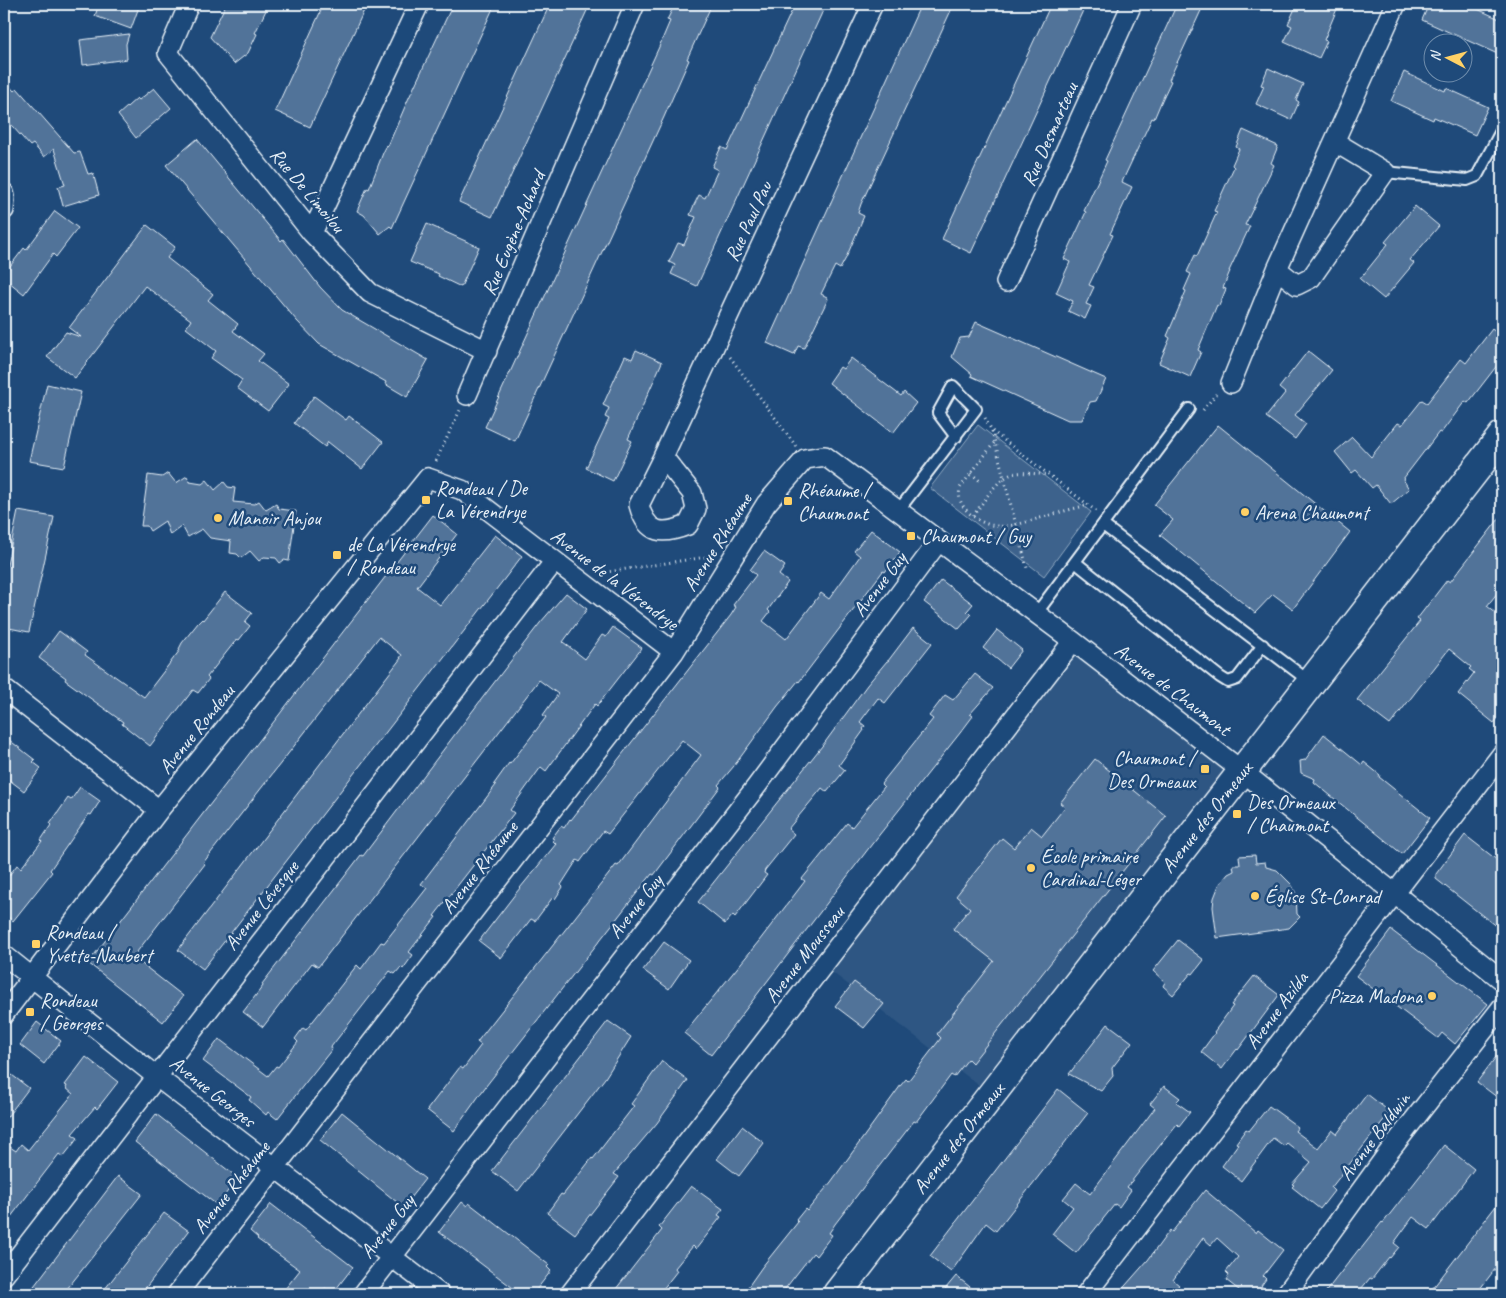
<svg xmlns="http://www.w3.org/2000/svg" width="1506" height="1298" font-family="Caveat,sans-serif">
<rect width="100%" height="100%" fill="#1f4a7a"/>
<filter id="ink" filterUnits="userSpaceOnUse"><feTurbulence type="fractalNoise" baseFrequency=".02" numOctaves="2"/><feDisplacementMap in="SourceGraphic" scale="10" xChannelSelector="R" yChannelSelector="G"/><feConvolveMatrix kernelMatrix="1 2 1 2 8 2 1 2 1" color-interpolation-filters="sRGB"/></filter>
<g filter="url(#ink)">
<!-- built -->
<path fill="#2e5683" d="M1077,643L1235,769L990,1094L824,966Z"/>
<!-- green -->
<path fill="#3c628c" stroke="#92aac2" d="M978,425L1091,512L1044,576L930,488Z"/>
<!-- building -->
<path fill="#517399" stroke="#e8f1f8" d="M99,4H140L131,29L95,16Z
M226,4H269L255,33L257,34L248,53L234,64L210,37Z
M324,4H367L310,127L275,111Z
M453,4H495L392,228L390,226L380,234L364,215L357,211L367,188L369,189L383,153L387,145L388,146L407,102Z
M550,4H590L492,217L459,202Z
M675,4H712L687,59L689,60L664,117L515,441L485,427L659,47L670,21L667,20Z
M795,4H826L697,286L671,274L675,265L669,262L678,243L684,245L696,217L690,215L694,205L699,195L705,198L718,170L712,167L721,147L727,150Z
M921,4H954L861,204L858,213L864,216L846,258L840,269L835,266L821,294L827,297L828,299L804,348L798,346L794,355L767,343Z
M1051,4H1086L971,253L942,239Z
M1177,4H1204L1169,80L1171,81L1162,100L1154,119L1152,118L1122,182L1132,187L1110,234L1113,235L1089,285L1094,287L1086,304L1091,306L1085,319L1068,311L1073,301L1056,293L1070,262L1064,259L1086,212L1084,211L1107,161L1105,160Z
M1297,4H1339L1324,40L1327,41L1319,58L1284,42L1292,26L1288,24Z
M1429,4H1466L1502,20V56L1422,20Z
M129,34L126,44L127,59L83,65L80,40Z
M1268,68L1303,84L1296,100L1299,102L1291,120L1256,104L1264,86L1261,85Z
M1404,72L1445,91L1446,88L1488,107L1475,135L1434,117L1433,120L1391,101Z
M4,80L14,91L17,88L74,153L80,152L88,174L93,173L99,195L63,206L58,187L65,185L54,149L44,157L33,144L30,146L4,117Z
M154,88L171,108L136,138L118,115L137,98L139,100Z
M1243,130L1278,146L1271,163L1274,165L1245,225L1250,226L1229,271H1230L1223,288L1226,289L1219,306L1217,305L1198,350L1201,352L1190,377L1159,363L1170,338L1167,336L1186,291L1184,290L1191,274L1187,272L1195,255L1197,256L1217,212L1214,211L1234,167L1232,165L1239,149L1236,147Z
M197,139L281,241L283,239L320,287L342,310L428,360L407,397L385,384L386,382L319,344L297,321L166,165Z
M1415,206L1439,226L1410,260L1414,263L1384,299L1360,279L1388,244L1385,242Z
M55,211L78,228L56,257L53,254L24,294L4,278V274L24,248L26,250Z
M427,224L479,247L461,287L438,276L439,274L410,262Z
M147,225L175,247L167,258L213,294L208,300L238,324L233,331L264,354L258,361L289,384L268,411L237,388L242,380L211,358L216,351L186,328L191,320L145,286L75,378L47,357L66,332L81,337L69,328Z
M976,322L1106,379L1096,401L1090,402L1082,420H1068L971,376L972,374L952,357L960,338L969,337Z
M1492,329L1502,337V359L1468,403L1465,401L1441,433L1439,432L1403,479L1409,489L1391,504L1376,485L1372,488L1356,470L1352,473L1335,452L1352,437L1371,457L1398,423L1402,425L1422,400L1427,403L1461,359L1466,363Z
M636,350L662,362L628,439L632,441L613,481L586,468L609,419L605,417L609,408L603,405L625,356L632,359Z
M1308,351L1332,370L1295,415L1306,424L1295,439L1266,417L1285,393L1279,388Z
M851,358L901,396L904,392L916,403L893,433L829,383L840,367L843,369Z
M47,384L81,392L64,467L29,461Z
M314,396L346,420L349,416L383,442L362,469L328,442L325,447L294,423Z
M1218,425L1350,532L1293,609L1273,594L1255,613L1160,535L1173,520L1154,505Z
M168,473L176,483L187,476L190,482L202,484L207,480L215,490L224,482L228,487L235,488L233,502L254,504L259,501L266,510L276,504L279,509L296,511L289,561L284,560L280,563L276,558L264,557L259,561L250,551L241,558L237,554L230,553L231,541L210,538L202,529L188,537L182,526L170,535L165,521L150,531L147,526H141L148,475L162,477Z
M18,511L54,517L29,632L4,627V580Z
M433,515L457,534L417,587L440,605L495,535L522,556L203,969L178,950L401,658H400L402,655L379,637L203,863L205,864L133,957L183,996L163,1022L88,963Z
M1502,515V587L1487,606L1502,618V622L1495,631L1502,637V713L1494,723L1458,694L1474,673L1469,669L1471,667L1449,649L1390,725L1357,700L1420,621L1417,619L1447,580L1450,582Z
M871,530L900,552L885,572L883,571L799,682L798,681L777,707L734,766L718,785L720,787L654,875L652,874L629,903L486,1086L454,1131L427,1110L460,1067L463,1069L481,1045L477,1042L616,865L618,866L701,755L682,740L608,834L603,831L580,862L577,860L561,885L563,887L555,899L553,897L535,921L531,919L501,958L479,941L516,893L556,844L553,841L554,839L552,838L561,826L564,828L570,819L571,820L731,615L736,607L733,605L756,575L750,570L764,551L785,566L779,575L788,582L768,610L770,612L763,621L786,639L821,593L829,599L860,556L854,551Z
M941,580L973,604L967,611L971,615L959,629L924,602Z
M225,592L252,613L245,622L250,626L239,640L237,639L207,677L209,679L198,693L193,690L150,746L122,724L123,722L65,680L66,678L39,658L59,631L87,652L85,655L144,697L180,650L179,649L182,643L198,623L202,619L203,620Z
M566,593L587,609L563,642L585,659L602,635L606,637L613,627L642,648L597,706L595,704L546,771L541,767L510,810L514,813L434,916L436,917L409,952L413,955L403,969L401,967L395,974L390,971L331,1047L332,1049L277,1119L268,1112L266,1115L249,1100L251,1097L203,1061L219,1039L268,1076L276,1066L278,1067L298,1042L295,1039L303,1028L306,1030L357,965L361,969L381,942L384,943L427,888L421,884L496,785L494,784L509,763L510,764L544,720L546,717L543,715L558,694L539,680L318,967L312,963L263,1027L243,1012L263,986L262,984L361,855L363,856L490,688L540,623Z
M913,628L932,643L885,703L878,698L860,722L865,726L863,729L864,730L839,765L845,770L827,792L822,788L788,829L794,834L765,870L764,873L767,875L735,917L733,915L725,924L698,902L826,741L867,685L887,661H888Z
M997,630L1022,650L1008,668L983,648Z
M975,674L993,688L970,714L973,716L964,728L872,844L711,1055L684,1033L759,941L805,881L802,879L847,823L852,827L884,787L881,784L933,719L929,716L945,695L953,700Z
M1324,734L1362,765L1364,762L1380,775L1379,777L1430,818L1402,854L1314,782L1315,779L1301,773L1300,761L1305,760Z
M4,736L35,760L33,762L41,768L24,791L4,776Z
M1095,759L1166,816L972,1063L968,1059L954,1077L951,1075L916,1122L914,1121L835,1224L829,1233L832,1235L816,1256L813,1253L781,1294H743L762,1267L798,1222L796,1220L805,1209L807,1211L831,1182L901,1085L906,1079L908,1081L941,1038L937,1034L994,961L953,929L970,908L956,896L1002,838L1014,848L1031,827L1042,836L1065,807L1060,803Z
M80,787L100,801L91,815L89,814L50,870L52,872L13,921L4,914V882L17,865L21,868L42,841L41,840L51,825L50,824L68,798L71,800Z
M1465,835L1502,864V931L1436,879V874Z
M1255,855L1256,863L1265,862L1266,867L1277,870L1292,885L1296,894L1297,914L1300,917L1289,928L1217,938L1213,907L1214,898L1219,885L1228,874L1234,871L1233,865H1240L1239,856Z
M1391,930L1488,1004L1455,1044L1442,1033L1438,1038L1356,976Z
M1178,940L1204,960L1193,974L1191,973L1173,995L1163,986L1165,982L1153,971Z
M664,942L689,960L669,989L643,970Z
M1254,976L1279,995L1238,1050L1237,1049L1222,1069L1201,1052L1215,1033L1214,1032L1233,1006L1231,1005Z
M854,982L884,1004L864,1028L835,1006Z
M608,1021L631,1037L605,1078L518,1191L492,1171Z
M37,1022L61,1041L44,1064L20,1045Z
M1108,1024L1132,1042L1112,1068L1113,1076L1101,1091L1069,1074Z
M1502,1049V1101L1477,1082Z
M86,1057L118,1082L97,1109L95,1107L72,1134L78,1138L63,1157L59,1154L4,1226V1143L16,1151L21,1144L28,1150L73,1094L66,1088L67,1086L65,1085Z
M662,1061L688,1080L657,1123L614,1174L619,1177L575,1234L547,1213L561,1194L563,1195L592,1158L593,1159L634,1106L631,1104Z
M4,1069L29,1088L4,1121Z
M1164,1086L1180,1098L1176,1102L1190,1112L1179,1126L1177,1124L1127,1187L1131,1190L1119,1207L1115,1204L1076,1253L1052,1234L1073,1207L1063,1199L1076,1183L1090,1194L1155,1108L1150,1104Z
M1058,1089L1088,1113L996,1231L986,1223L951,1272L930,1256Z
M1367,1094L1390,1112L1331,1188L1334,1191L1320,1209L1292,1187L1294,1185L1292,1184L1311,1162L1287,1143L1284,1146L1273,1138L1241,1181L1222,1166L1238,1144L1236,1143L1246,1129L1249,1131L1269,1106L1298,1127L1295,1131L1318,1148L1332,1130L1337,1134Z
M342,1112L425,1179L403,1207L320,1140Z
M156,1114L238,1178L217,1205L135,1142Z
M742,1126L764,1143L739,1176L717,1159Z
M1444,1145L1474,1169L1429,1229L1413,1217L1394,1243L1399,1247L1390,1258L1389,1257L1372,1279L1370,1278L1357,1294H1324L1359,1249L1360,1250L1382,1222L1383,1223Z
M118,1176L142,1194L63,1294H28Z
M691,1186L723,1209L718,1215L721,1217L696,1249L693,1246L675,1268L677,1271L659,1294H612L662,1230L659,1227Z
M1205,1190L1256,1233L1258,1230L1283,1250L1263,1276L1266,1279L1261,1286L1270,1294H1244L1226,1280L1229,1275L1226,1272L1238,1257L1217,1238L1211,1245L1203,1238L1173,1280L1179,1285L1171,1294H1118L1148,1260L1170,1230L1172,1232Z
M1502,1198V1260L1476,1294H1440L1433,1288Z
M462,1202L467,1206L469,1203L549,1265L547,1267L551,1271L533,1294H521L439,1232Z
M271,1204L353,1267L333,1293L325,1288L319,1294H281L300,1270L257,1239L258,1238L250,1231Z
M164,1213L189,1231L141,1294H101Z
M956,1276L979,1294H941Z"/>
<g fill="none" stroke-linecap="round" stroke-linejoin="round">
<!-- lane casing -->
<g stroke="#e8f1f8" stroke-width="14">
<path id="lane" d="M1385,172L1467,180L1477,176L1502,129
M898,511L976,409L953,386L938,413L956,437
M1103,525L1309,681
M1075,562L1220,677L1228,682L1237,679L1263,645
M1036,614L1189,409"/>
</g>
<!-- street casing -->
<g stroke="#e8f1f8" stroke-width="22">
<path id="street" d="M189,4L168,53L312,233L370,293L487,351
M4,193L5,197L4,210
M312,233L419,4
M1277,269L1297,285L1311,278L1385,172L1335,142
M1006,282L1132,4
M1231,383L1277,269L1396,4
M467,395L635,4
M663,457L692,493L696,509L688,525C663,535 647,535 639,505L663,457L873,4
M4,689L159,810
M4,955L157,1077L440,1294
M4,1014L159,810L428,478L462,490L674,652
M4,1275L554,562
M177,1294L674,652L766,504L805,459L825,456L1073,641L1242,771L1502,980
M363,1294L756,787L938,542
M570,1294L1073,641
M1086,1294L1502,754
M1286,1294L1388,1153L1502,1007"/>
</g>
<!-- secondary casing -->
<g stroke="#e8f1f8" stroke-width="31">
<path id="secondary" d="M837,1294L1502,436"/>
</g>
<!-- path -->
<path stroke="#e8f1f8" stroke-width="3" stroke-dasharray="1 4" stroke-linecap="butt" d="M730,357L796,446
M1203,410L1216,394
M985,418L992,431L1096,511
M992,431L1027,568
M994,443L960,488C958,498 961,505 968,512C993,536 1018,524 1047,516C1061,512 1075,508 1088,505
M436,461L460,410
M971,473L981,482
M973,516C984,502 998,475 1017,473C1028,472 1038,475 1049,474
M600,573L713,556"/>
<!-- lane -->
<use href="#lane" stroke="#1f4a7a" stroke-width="10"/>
<!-- street -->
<use href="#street" stroke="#1f4a7a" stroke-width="19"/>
<!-- secondary -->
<use href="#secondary" stroke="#1f4a7a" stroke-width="28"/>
</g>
</g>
<!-- markers -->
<g fill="#ffd166" stroke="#1f4a7a" stroke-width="2">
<rect x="421" y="495" width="10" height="10" rx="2.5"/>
<rect x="783" y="496" width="10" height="10" rx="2.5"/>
<circle cx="1245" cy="512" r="5"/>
<circle cx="218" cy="518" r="5"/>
<rect x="906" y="531" width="10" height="10" rx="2.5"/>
<rect x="332" y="550" width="10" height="10" rx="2.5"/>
<rect x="1200" y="764" width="10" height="10" rx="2.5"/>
<rect x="1232" y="809" width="10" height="10" rx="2.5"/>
<circle cx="1031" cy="868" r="5"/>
<circle cx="1255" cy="896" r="5"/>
<rect x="31" y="939" width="10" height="10" rx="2.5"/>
<circle cx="1432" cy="996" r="5"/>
<rect x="25" y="1007" width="10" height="10" rx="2.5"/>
</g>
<g text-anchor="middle" stroke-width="5" stroke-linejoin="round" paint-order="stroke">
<!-- street labels -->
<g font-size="20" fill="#e8f1f8" stroke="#1f4a7a">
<text transform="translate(1049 134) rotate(-66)" y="7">Rue Desmarteau</text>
<text transform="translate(308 190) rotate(50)" y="7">Rue De Limoilou</text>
<text transform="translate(748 221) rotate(-65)" y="7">Rue Paul Pau</text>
<text transform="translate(513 233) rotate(-67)" y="7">Rue Eugène-Achard</text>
<text transform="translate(717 542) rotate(-58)" y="7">Avenue Rhéaume</text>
<text transform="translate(615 579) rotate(37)" y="7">Avenue de la Vérendrye</text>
<text transform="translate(879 584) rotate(-53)" y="7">Avenue Guy</text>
<text transform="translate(1173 689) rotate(37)" y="7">Avenue de Chaumont</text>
<text transform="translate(196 729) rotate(-51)" y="7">Avenue Rondeau</text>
<text transform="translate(1206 817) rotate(-52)" y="7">Avenue des Ormeaux</text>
<text transform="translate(479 867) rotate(-52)" y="7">Avenue Rhéaume</text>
<text transform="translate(261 905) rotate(-52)" y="7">Avenue Lévesque</text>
<text transform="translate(635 906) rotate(-52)" y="7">Avenue Guy</text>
<text transform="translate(804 954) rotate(-52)" y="7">Avenue Mousseau</text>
<text transform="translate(1276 1010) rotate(-53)" y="7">Avenue Azilda</text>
<text transform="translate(213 1091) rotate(38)" y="7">Avenue Georges</text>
<text transform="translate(1374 1136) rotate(-53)" y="7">Avenue Baldwin</text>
<text transform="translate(958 1138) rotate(-52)" y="7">Avenue des Ormeaux</text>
<text transform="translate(231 1187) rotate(-52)" y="7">Avenue Rhéaume</text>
<text transform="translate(387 1226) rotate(-52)" y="7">Avenue Guy</text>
</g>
<!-- poi labels -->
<g font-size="20" fill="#e8f1f8" stroke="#1f4a7a" text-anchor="start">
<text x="436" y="495">Rondeau / De<tspan x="436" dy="23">La Vérendrye</tspan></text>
<text x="798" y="497">Rhéaume /<tspan x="798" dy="23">Chaumont</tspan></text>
<text x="1255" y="519">Arena Chaumont</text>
<text x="228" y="525">Manoir Anjou</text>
<text x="921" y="543">Chaumont / Guy</text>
<text x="347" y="551">de La Vérendrye<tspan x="347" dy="23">/ Rondeau</tspan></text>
<text x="1195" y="765" text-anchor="end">Chaumont /<tspan x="1195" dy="23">Des Ormeaux</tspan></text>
<text x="1247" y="809">Des Ormeaux<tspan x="1247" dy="23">/ Chaumont</tspan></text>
<text x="1041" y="863">École primaire<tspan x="1041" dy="23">Cardinal-Léger</tspan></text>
<text x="1265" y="903">Église St-Conrad</text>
<text x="46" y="939">Rondeau /<tspan x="46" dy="23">Yvette-Naubert</tspan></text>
<text x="1422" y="1003" text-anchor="end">Pizza Madona</text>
<text x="40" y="1007">Rondeau<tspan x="40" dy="23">/ Georges</tspan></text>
</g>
</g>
<!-- margin -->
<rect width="1506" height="1298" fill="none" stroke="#1f4a7a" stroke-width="20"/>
<rect x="10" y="10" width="1486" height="1278" fill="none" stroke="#e8f1f8" stroke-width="2" filter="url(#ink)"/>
<!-- north arrow -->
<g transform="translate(1448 58) rotate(276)"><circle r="24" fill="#1f4a7a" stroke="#6f8dac"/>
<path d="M0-4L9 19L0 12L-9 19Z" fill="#ffd166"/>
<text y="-8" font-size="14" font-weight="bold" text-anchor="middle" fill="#e8f1f8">N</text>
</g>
</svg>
